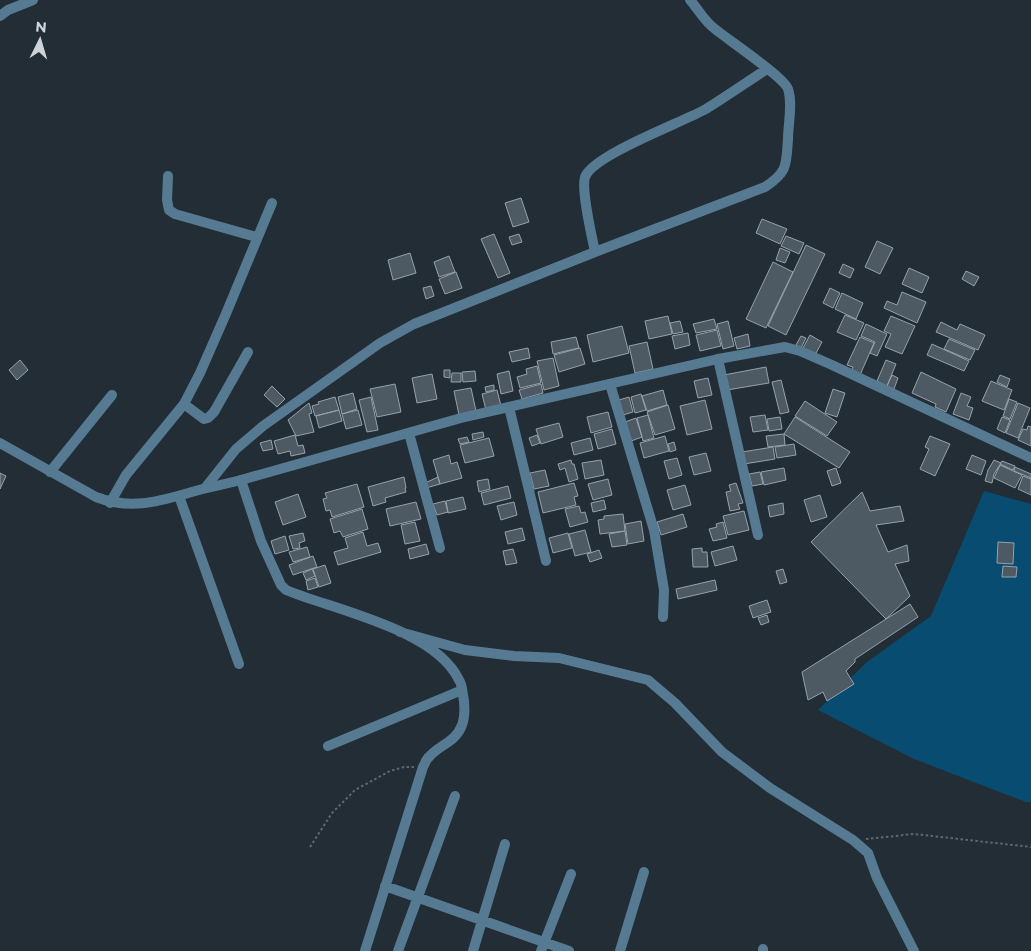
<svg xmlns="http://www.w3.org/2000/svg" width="1031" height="951" font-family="Montserrat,sans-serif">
<rect width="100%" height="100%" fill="#222d35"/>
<!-- green -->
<path fill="#094c71" d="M984,491L1031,504V802H1026L914,759L818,710L867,662L931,616Z"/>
<!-- building -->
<path fill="#4e5a63" stroke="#95a2ac" d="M521,198L529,222L513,227L505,203Z
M762,219L787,229L780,244L756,233Z
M494,234L510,273L498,278L481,239Z
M519,234L522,242L512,245L509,237Z
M786,236L804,243L799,254L781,246Z
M877,241L893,248L880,274L865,267Z
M806,245L825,254L786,335L768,326Z
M780,248L790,252L785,263L776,260Z
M410,253L416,273L393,280L388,260Z
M449,256L455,272L439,277L434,262Z
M773,262L793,272L766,328L746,319Z
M843,264L854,269L850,278L839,273Z
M909,268L929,277L922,293L902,284Z
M966,271L979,277L974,286L962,279Z
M456,272L462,288L445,294L439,279Z
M431,286L434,296L426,299L423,288Z
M830,288L840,293L833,308L823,303Z
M902,292L926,302L917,323L884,308L887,301L897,305Z
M842,293L863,303L856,319L835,309Z
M845,315L864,323L856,340L837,332Z
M668,316L672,334L649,339L645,321Z
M891,316L915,326L902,354L885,347L891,334L884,331Z
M714,319L717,329L696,333L693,324Z
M680,321L683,332L673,334L670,323Z
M728,321L734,346L723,349L717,324Z
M941,322L957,330L960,324L985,335L978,350L936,332Z
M866,324L887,334L877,356L870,353L875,342L861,336Z
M622,326L629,353L593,362L587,335Z
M717,330L721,346L700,351L696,335Z
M688,333L690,345L675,349L672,336Z
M748,334L750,346L737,349L734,338Z
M810,335L822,342L815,355L803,348Z
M801,336L806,338L801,348L796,345Z
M576,337L579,348L553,354L551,342Z
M860,337L874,343L860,375L851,371L853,367L847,365Z
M949,339L975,350L970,360L944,349Z
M647,342L653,369L635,373L629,346Z
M932,344L969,361L964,371L927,355Z
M528,348L530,358L512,362L509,352Z
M580,348L585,364L559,372L554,355Z
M553,358L559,386L544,390L537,361Z
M20,360L28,370L17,380L9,370Z
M886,360L896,364L887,386L877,381Z
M537,366L541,383L520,388L517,377L527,374L526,369Z
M766,367L769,383L727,390L724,375Z
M444,370H450V378L444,377Z
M475,371L476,381L463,382L462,372Z
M509,371L513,391L501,394L497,374Z
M921,372L956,389L946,412L935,407L936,404L912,393Z
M452,373H461V382H451Z
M432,374L437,399L417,403L412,378Z
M892,375L898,378L894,389L887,386Z
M1000,375L1010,379L1007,387L997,382Z
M708,378L712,395L698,398L694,381Z
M781,380L789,412L780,414L772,382Z
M991,381L1012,390L1004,410L982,401Z
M395,384L401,412L377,417L370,389Z
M541,384L543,393L522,399L519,390Z
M494,385V390L486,392L485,387Z
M272,386L285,399L277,407L264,395Z
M471,388L476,411L459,415L454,391Z
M833,389L845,393L837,417L825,413Z
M497,390L501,406L486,410L482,394Z
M663,390L667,405L647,411L642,396Z
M353,393L357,409L342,414L338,397Z
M961,393L971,397L967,406L973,408L969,420L953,414Z
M641,394L646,410L635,413L631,397Z
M335,397L339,410L315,416L312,406L319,404L318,402Z
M371,397L378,430L367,432L359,400Z
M629,397L633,412L623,415L619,400Z
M1009,399L1017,402L1010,419L1003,416Z
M705,400L712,429L687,435L680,406Z
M805,401L837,422L827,436L795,416Z
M309,403L312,413L309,414L314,432L296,436L288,420Z
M1018,403L1030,408L1018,438L1006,433Z
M668,405L675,429L655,435L647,412Z
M339,410L342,421L319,428L316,416Z
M358,410L362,425L346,429L342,414Z
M608,412L612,427L591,433L587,417Z
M648,415L654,438L643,441L637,418Z
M765,415L768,430L753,432L750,417Z
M780,417L782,429L769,431L767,419Z
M795,417L850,452L839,468L784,434Z
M1002,417L1010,420L1005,433L997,429Z
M636,418L642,437L631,441L625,422Z
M559,423L563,437L541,444L536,429Z
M1028,426L1031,427V446L1018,440L1023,429L1027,430Z
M612,429L616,444L598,449L594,434Z
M483,432L484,437L473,440L472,434Z
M784,434L785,445L768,447L766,436Z
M295,435L298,446L303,445L305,453L291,456L290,451L278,454L274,441Z
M537,435L540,443L532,446L529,438Z
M665,436L669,451L644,458L640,443Z
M930,436L950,444L935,476L920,469L929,449L925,447Z
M467,437L469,442L460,444L458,439Z
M489,438L494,456L465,463L460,445Z
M590,438L593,450L574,455L571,443Z
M271,440L273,449L263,451L260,443Z
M674,442L676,450L670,452L668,444Z
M794,444L796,455L777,458L775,447Z
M773,447L775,459L744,464L742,452Z
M706,453L711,471L694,475L689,457Z
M449,455L451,464L457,462L462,478L440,484L433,460Z
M972,455L986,461L981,475L966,469Z
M677,458L682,475L669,479L664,461Z
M571,460L572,464H574L578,479L569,482L565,468L560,470L558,464Z
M601,460L604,475L585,479L582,463Z
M994,460L1001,463L994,474L992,483L985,481L988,470Z
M1002,461L1015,466L1013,470L1000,464Z
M1000,465L1022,475L1015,488L994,478Z
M1015,467L1031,474V478L1014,471Z
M784,468L786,480L764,485L761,472Z
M836,468L841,483L832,486L827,471Z
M545,470L549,486L534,489L530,473Z
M760,472L763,484L752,486L749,474Z
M0,473L6,476L0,489Z
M1023,476L1031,479V495L1018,489Z
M404,477L406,488H405L406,492L385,498L386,502L373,506L368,487Z
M438,477L440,484L426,488L425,483Z
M488,479L490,489L479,492L477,481Z
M608,479L612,495L593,500L588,484Z
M574,483L578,496L574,497L576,505L543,513L538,492Z
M736,483L743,503L738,504L740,509L730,511L726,492L731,491L729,485Z
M357,484L364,507L332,517L330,510L326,511L323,499L327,498L325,493Z
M685,485L691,505L673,510L667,490Z
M508,486L511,498L484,505L481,493Z
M862,492L870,511L900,506L904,521L876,525L888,552L907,545L909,561L895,564L910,596L886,619L811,542Z
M298,494L306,517L283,525L275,502Z
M820,495L827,517L811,522L804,500Z
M463,497L466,509L448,513L446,501Z
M604,500L606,509L593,512L591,503Z
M445,501L448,512L437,515L433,504Z
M416,502L421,519L390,526L386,509Z
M514,502L517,515L501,520L497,506Z
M783,503L784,514L770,517L768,506Z
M579,506L581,513L585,512L588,522L570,527L565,509Z
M362,509L368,529L343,537L340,531L334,533L330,519Z
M744,511L749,530L728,535L723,516Z
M623,514L625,531L600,534L598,520L604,519V516Z
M683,514L687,527L661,535L657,522Z
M641,521L644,541L628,544L625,524Z
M415,522L420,541L405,544L401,525Z
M723,522L727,538L713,541L709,529L717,527L716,524Z
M522,528L525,540L508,544L505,532Z
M585,530L591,552L575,556L569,534Z
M625,531L627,545L612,547L609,534Z
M363,532L367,546L378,543L381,552L338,565L334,552L348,548L345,538Z
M303,533L305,541L299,543L300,548L293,549L289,536Z
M568,533L572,548L553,553L549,538Z
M285,536L289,550L275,554L271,541Z
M998,542L1014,543L1013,564L997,563Z
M426,544L429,554L410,559L408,549Z
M733,546L737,560L715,566L711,552Z
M307,547L310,557L293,562L289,552Z
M702,548V552H707L708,567H693L692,549Z
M513,549L517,563L506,565L503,551Z
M599,550L602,558L590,562L587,554Z
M313,556L317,567L293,575L289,565Z
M325,565L331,583L319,587L313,569Z
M1003,566L1017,567L1016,577H1002Z
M312,569L315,576L306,580L303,573Z
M783,569L787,582L780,584L776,571Z
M315,578L318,587L308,590L306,581Z
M715,580L717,590L678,599L676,589Z
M767,600L771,612L753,618L749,606Z
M910,604L918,617L855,659V662L846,671L854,684L827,701L823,692L808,700L802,672Z
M767,615L769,622L761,625L758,618Z"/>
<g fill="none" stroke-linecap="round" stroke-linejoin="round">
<!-- path -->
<path stroke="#5f6970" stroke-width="2" stroke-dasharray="2.5 2.5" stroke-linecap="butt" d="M866,839L914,834L1031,847
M310,847L332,813L355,790L390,771L404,767H414"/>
<!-- minor -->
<path stroke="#577a93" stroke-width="10" d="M0,16L8,10L33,0
M168,176L167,200L169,210L175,214L256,237
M595,252C592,237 581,190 585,177C593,155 683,122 706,109C727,96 747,82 767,69
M718,359L758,535
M610,384L654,530L664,590L663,617
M184,404L204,419L208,418L214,412L248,352
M509,407L546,561
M409,433L440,548
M50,472L112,395
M241,480L261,541L281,585L286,590C334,610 435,629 459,680C462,684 462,690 463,695C465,704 465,717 462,725C456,742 439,745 429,757C426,759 425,764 423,767L365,951
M205,488L236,449L263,426L380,343L414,324L595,252L765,187C788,172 786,165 788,139C788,124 793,104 788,89C784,77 727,39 715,29C705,22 698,9 690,0
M179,496L239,664
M110,503L126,475L184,404L200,373L225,316L272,203
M400,632L465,650L514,656L559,658L648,680L675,703L722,752L770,788L853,840L868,853L877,878L914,951
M328,746L462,690
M385,886L569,951
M398,951L455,796
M473,951L505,844
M541,951L571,874
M620,951L644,872
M763,951V949"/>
<!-- tertiary -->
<path stroke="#577a93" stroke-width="10" d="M0,443L96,497C135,512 165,499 203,489C216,486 229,483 241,480L461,418L718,359L785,347L800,351L832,365L1031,458"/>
</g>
<!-- north arrow -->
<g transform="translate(40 40) rotate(5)" stroke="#222d35" stroke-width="4" paint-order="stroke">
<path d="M0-4L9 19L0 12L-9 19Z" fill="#cdd4d9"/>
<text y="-8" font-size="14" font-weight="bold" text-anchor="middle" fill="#cdd4d9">N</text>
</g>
</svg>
